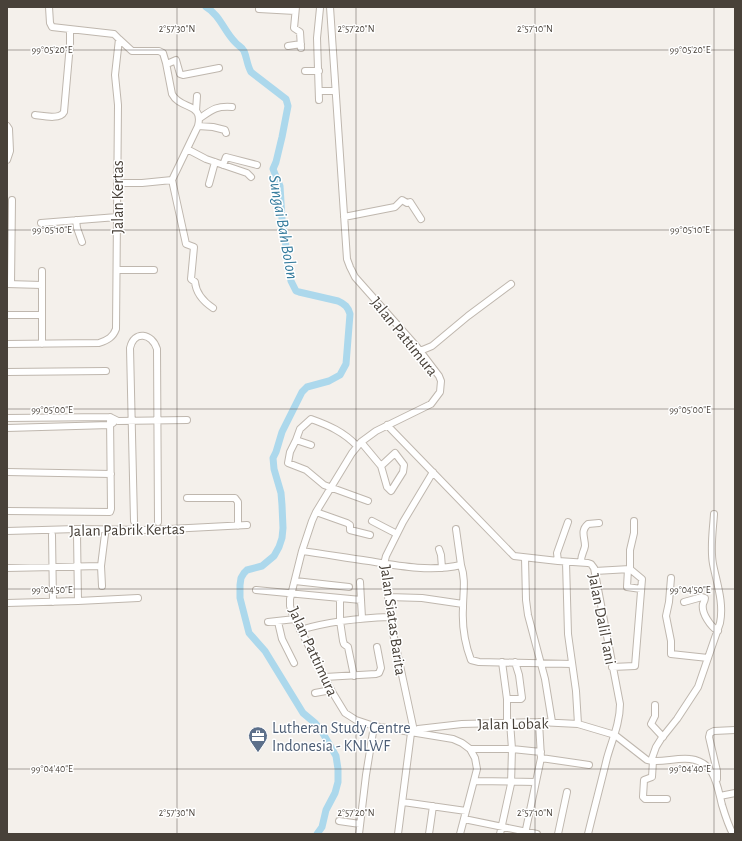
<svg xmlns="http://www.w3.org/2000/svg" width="742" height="841" font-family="'Alegreya Sans',sans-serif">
<rect width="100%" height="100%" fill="#f4f0eb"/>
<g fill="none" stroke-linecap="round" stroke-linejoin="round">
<!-- river -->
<path stroke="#acd8ec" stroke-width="7" d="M206,7C220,15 224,31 235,42C238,46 242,47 244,51C247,58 247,65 251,72L286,99L288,106L282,137L276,162L273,169L280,186L282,219L291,281L296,291L299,292L338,301C345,304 348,307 350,314L346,364L340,375L329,381L307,387L302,392L282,432L276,452L273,458L274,469L281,493L282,505L283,528L282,538L279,547L274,556L262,566L247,570L244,573L241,578L240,585V598L249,633L265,651L303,713L315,723L321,730L336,756L338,769V782L335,793L326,810L322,827L317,834"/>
<!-- minor casing -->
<g stroke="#bfb7ae" stroke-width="8">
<path id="minor" d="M296,7L294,28L300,32L301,48
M330,7L347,259L350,267L355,277L417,347L439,376L441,381L440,392L431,404L376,431L361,442L352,453L316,512L312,521L302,551L290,599V606L292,613L331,690L345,713L356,720L374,726L453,739L462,743L470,749L475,758L477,769L460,834
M259,9L295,11
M288,46L301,44
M167,64L176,60L180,74L183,75L219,68
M305,71H319
M319,91H335
M319,100L317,38L320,8
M196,111L197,96
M35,115C43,116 60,120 64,112L70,44V29
M200,118C213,109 216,106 232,107
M7,126L9,129L10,151L7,160
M198,126L213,127L225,130L226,133
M187,149L206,159L247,173L251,177
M223,165L226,157L257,165
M172,180L186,244L194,247L191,279L195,282C196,293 204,302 213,308
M117,183H142L172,180L198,126C204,102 180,110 172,94L166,63L163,53L159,51H132L119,39
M209,184L215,162
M344,217L395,207L402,200L407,203L410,202L421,219
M76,220L77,228L82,242
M41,223L117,217
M117,270H154
M7,284L42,285
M11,284L12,200
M7,315H42
M7,344L99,343C108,340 113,337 116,329L118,105L115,75L119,39L114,34L52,27L50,23L49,7
M42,344V271
M420,351L432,346L468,316L511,284
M7,372L106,371
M7,418L110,417L118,421L187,420
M387,425L514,556L558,561L588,563L591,564L594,568L620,704C620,723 612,740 607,758C601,783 594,809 588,834
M7,428L110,425L113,423
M296,440L300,429L311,419C328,425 344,432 357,446
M361,442L381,466L387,487L391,491L403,472L404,465L395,453L381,466
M311,445L296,440L290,452L288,463L306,470L324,485L368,501
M7,472L111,474
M187,498H235L238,502V526
M7,511L110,512L111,509L110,417
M316,512L347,523L350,525V530L370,535
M134,521L130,348C134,330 152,333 157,349L158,522
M372,521L397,534
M456,529L461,565
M7,531L77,529L150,530L247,525
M77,534L78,601
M52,535L53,602
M439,549L441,555L442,568
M302,551C324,554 347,558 369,561C399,566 431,572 461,565C466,580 463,593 463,608C462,625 465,644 471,660L479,662L572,664
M525,558L526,600L528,615L545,679L552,722
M558,561L557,553L568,522
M566,562L568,634L576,691L578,724
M581,562C581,554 584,552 585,546C585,537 580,531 588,524L599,523
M101,566L102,586
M7,568L101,566L105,534
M628,569L627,587L641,589
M630,569V550L634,533V521
M595,571L630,569L642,579L635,666L612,667
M671,578L669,602L666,616L671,641V654L708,658
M295,581L349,587
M360,582L362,618
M256,590L361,600
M388,597L422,598L463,604
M340,598V621L343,641L344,644L348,647L354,676
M684,602L702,597L705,598C705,600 704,602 703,604C701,613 711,627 718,631
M7,603L78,601L138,598
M268,622L295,619
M278,622L282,639L294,663
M300,630C330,621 360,618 390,617
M502,662L507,699V722
M325,677L376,674L379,673L381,668L377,647
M315,693L331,690
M507,699H521L522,698L519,675L515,662
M655,705V716L651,724L663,737
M414,731L392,628L384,564L386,556L403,522L433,472
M411,733L418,729L462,724L539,722L578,724L615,735L647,760C659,764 676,757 690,759C715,762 717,785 722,805C725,815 728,825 733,834
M470,749H512L541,752
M541,758L589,765
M651,761L656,747L661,739L677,719L698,687L720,623C724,603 717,584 713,564C710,548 713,530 714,514
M653,761L652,777L644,780L643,797L645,799H667
M717,779V771L709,737L710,733L714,731L735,730
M475,781L536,782
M720,796L735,793
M403,802L466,811
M464,819L537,834
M339,821L360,824
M359,834L366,775L374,726
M398,834L411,733
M429,834L433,806
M500,834L511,784L512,749L510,722
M525,834L541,758L539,722
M558,834L567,792"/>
</g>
<!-- minor -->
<use href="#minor" stroke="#fff" stroke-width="6"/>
</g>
<!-- ticks -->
<path fill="none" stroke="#484139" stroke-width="1" stroke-opacity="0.45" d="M177,7V834M356,7V834M535,7V834M714,7V834M7,50H735M7,230H735M7,409H735M7,589H735M7,769H735"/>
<!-- icons -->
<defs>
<g id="office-pin" transform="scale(1)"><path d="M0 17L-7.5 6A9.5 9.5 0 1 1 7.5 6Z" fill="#5c6f8a" stroke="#fff"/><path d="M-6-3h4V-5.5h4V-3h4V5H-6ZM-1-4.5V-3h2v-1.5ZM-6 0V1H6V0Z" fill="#fff"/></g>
</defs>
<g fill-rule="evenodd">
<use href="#office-pin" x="258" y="736"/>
</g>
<g text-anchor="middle" stroke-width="3" stroke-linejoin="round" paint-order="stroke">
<!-- street labels -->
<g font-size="16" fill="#484139" stroke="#fff">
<text transform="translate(117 197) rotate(-90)" y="6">Jalan Kertas</text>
<text transform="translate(405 336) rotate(51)" y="6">Jalan Pattimura</text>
<text transform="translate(127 529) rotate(-1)" y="6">Jalan Pabrik Kertas</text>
<text transform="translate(603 619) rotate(79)" y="6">Jalan Dalil Tani</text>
<text transform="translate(394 620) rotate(82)" y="6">Jalan Siatas Barita</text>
<text transform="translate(314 651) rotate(65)" y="6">Jalan Pattimura</text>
<text transform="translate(513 723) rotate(-1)" y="6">Jalan Lobak</text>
</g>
<!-- service labels -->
<g font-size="16" fill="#4e5e75" stroke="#fff" text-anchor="start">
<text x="272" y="733">Lutheran Study Centre<tspan x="272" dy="18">Indonesia - KNLWF</tspan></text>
</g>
<!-- water labels -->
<g font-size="17" font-style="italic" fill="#367c9d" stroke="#fff">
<text transform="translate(284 227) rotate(80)" y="6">Sungai Bah Bolon</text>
</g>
</g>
<g font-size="10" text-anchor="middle" fill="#484139" stroke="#fff" stroke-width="3" stroke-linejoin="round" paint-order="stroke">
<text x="177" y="32">2°57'30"N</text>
<text x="356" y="32">2°57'20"N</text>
<text x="535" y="32">2°57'10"N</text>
<text x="690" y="53">99°05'20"E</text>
<text x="52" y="53">99°05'20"E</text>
<text x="690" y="233">99°05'10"E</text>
<text x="52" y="233">99°05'10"E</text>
<text x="690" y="413">99°05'00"E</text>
<text x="52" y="413">99°05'00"E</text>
<text x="690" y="593">99°04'50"E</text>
<text x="52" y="593">99°04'50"E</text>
<text x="690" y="772">99°04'40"E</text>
<text x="52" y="772">99°04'40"E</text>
<text x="177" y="816">2°57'30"N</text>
<text x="356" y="816">2°57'20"N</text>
<text x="535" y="816">2°57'10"N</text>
</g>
<!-- border -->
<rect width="742" height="841" fill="none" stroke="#484139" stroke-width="16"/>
</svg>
